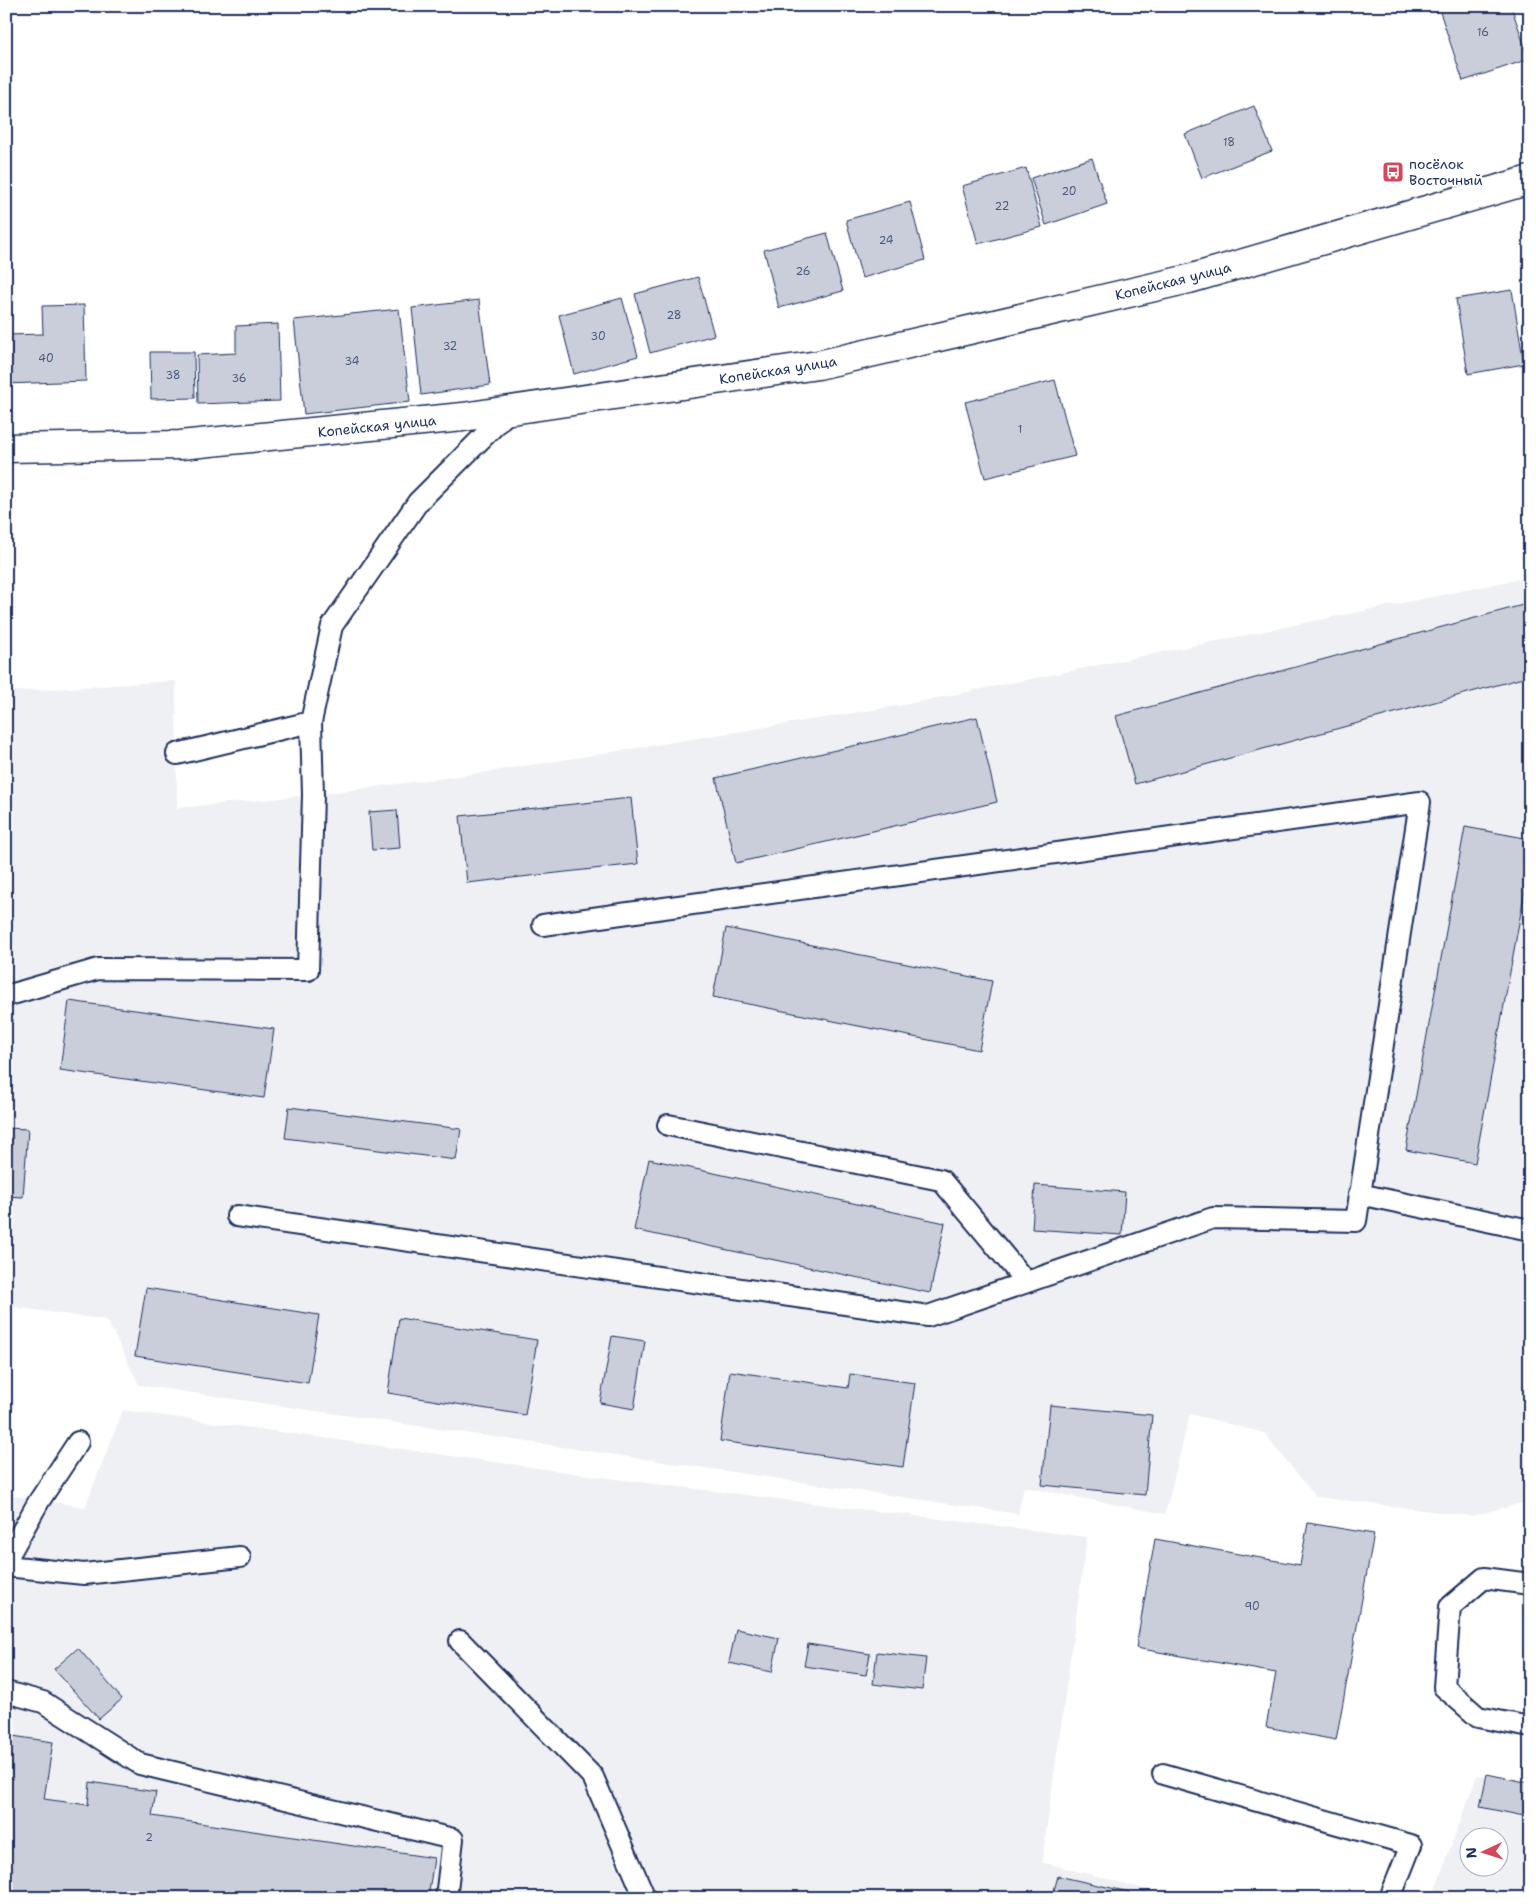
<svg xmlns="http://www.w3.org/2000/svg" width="1536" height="1904" font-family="'Shantell Sans',sans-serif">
<rect width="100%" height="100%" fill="#fff"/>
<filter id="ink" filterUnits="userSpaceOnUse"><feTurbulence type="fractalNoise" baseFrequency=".02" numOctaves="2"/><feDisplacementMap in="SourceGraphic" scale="10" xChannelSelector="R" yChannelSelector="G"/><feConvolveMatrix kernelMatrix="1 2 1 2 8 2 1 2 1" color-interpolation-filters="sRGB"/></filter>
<g filter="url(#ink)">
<!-- built -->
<path fill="#eff0f4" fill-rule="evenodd" d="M1530,577V1501L1471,1516L1316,1497L1264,1433L1190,1414L1165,1514L1024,1487L1018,1514L139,1385L107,1320L6,1306V692L176,681L177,808L313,795L482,773L903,705Z
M123,1410L623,1480L1087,1537L1042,1862L1180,1898H6V1495L85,1507Z
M1477,1775L1530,1785V1898H1432ZM1468,1836H1498V1866H1468Z"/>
<!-- building -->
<path fill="#caceda" stroke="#1b2f5e" d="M1438,6H1511L1529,59L1463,81Z
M1254,106L1272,151L1202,178L1185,134Z
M1092,158L1107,204L1046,225L1031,178Z
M1026,168L1042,227L978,244L962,186Z
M910,202L925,260L862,278L846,220Z
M827,233L843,291L779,308L764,250Z
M698,277L714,335L650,353L635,294Z
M1512,290L1524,364L1468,374L1456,299Z
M622,298L638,356L574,374L559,315Z
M479,300L490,385L421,395L412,308Z
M84,305L86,381L6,384V335L43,334L42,306Z
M399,309L410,402L304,414L294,320Z
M278,324L280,401L198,404L197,355L236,353V326Z
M150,352H194L195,398L151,399Z
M1055,380L1075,456L985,478L965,402Z
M1530,603V676L1135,784L1116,716Z
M977,717L997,802L736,863L716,778Z
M6,787L10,830H6Z
M631,798L638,864L467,883L460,816Z
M397,810L400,848L372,850L369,812Z
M1465,827L1530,839V863L1475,1163L1406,1150Z
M726,928L992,981L979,1050L713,997Z
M69,1001L274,1029L264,1098L60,1070Z
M289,1107L461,1129L456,1160L285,1138Z
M6,1128L28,1129L23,1197L6,1196Z
M649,1159L945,1223L930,1293L634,1230Z
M1035,1185L1125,1192L1122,1235L1032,1229Z
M146,1288L319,1315L308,1383L135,1356Z
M399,1318L537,1340L525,1415L388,1393Z
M612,1336L645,1341L634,1409L600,1403Z
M730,1371L848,1388L850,1374L915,1383L903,1467L720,1441Z
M1050,1405L1152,1415L1145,1495L1042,1485Z
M1308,1523L1374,1534L1336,1740L1266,1727L1276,1673L1136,1648L1155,1539L1300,1565Z
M736,1629L779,1638L772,1672L729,1663Z
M808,1644L870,1654L866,1675L804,1666Z
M78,1648L122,1699L99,1719L54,1669Z
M877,1652L926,1658L922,1690L873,1684Z
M6,1735L53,1742L44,1799L88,1805L90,1782L156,1792L152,1816L434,1858L428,1898H143L107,1892L106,1898H6Z
M1487,1774L1530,1783L1524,1816L1480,1807Z
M1058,1876L1129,1892L1128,1898H1052Z"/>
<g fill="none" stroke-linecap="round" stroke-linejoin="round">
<!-- lane casing -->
<g stroke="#1b2f5e" stroke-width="24">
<path id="lane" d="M177,754L311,722
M6,996L98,969L308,970L313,795L311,722L332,626L418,502L509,411
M668,1125L941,1180L1026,1282
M1359,1194L1530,1230
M237,1216L928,1316L1213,1218L1356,1221L1420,802L543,925
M6,1560L39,1501L78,1442
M6,1566L84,1574L240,1557
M1530,1584L1484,1578L1450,1607L1444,1687L1478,1717L1530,1727
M460,1641L593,1777L645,1898
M6,1692L43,1702L140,1764L453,1839L446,1898
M1163,1774L1411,1845L1390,1898"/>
</g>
<!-- street casing -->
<g stroke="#1b2f5e" stroke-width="31">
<path id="street" d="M6,448L180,445L463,417L818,365L1189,279L1530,180"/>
</g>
<!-- lane -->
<use href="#lane" stroke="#fff" stroke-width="20"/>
<!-- street -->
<use href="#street" stroke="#fff" stroke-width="28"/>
</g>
</g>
<!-- icons -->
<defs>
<g id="bus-square" transform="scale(1.125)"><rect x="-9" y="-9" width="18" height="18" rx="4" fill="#d1495b" stroke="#fff"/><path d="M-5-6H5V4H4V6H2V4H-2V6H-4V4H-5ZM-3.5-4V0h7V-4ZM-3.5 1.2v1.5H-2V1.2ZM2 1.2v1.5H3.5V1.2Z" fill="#fff"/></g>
</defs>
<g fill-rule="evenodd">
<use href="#bus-square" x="1393" y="172"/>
</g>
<g text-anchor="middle" stroke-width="4" stroke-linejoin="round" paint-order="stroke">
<!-- number labels -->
<g font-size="11" fill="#47577d">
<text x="1483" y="36">16</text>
<text x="1229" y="146">18</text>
<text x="1069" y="195">20</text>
<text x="1002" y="210">22</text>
<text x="886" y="244">24</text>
<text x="803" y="275">26</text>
<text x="674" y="319">28</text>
<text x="598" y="340">30</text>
<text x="450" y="350">32</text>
<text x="46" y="362">40</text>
<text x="352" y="365">34</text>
<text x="173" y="379">38</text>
<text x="239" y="382">36</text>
<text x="1020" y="433">1</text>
<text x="1252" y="1610">90</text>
<text x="149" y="1841">2</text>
</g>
<!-- poi labels -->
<g font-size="14" fill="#1b2f5e" stroke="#fff" text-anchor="start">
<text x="1409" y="169">посёлок<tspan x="1409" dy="16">Восточный</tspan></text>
</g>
<!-- street labels -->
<g font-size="14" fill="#1b2f5e" stroke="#fff">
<text transform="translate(1173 281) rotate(-14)" y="5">Копейская улица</text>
<text transform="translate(778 370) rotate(-9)" y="5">Копейская улица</text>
<text transform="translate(377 426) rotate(-6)" y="5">Копейская улица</text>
</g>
</g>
<!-- margin -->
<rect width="1536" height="1904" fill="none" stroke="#fff" stroke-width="25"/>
<rect x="12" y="12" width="1511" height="1879" fill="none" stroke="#1b2f5e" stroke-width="2" filter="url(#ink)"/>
<!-- north arrow -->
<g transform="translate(1484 1852) rotate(266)"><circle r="24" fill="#ffffff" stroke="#a4acbf"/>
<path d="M0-4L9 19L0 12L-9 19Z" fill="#d1495b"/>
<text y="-8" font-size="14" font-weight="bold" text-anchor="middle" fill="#1b2f5e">N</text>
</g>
</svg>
